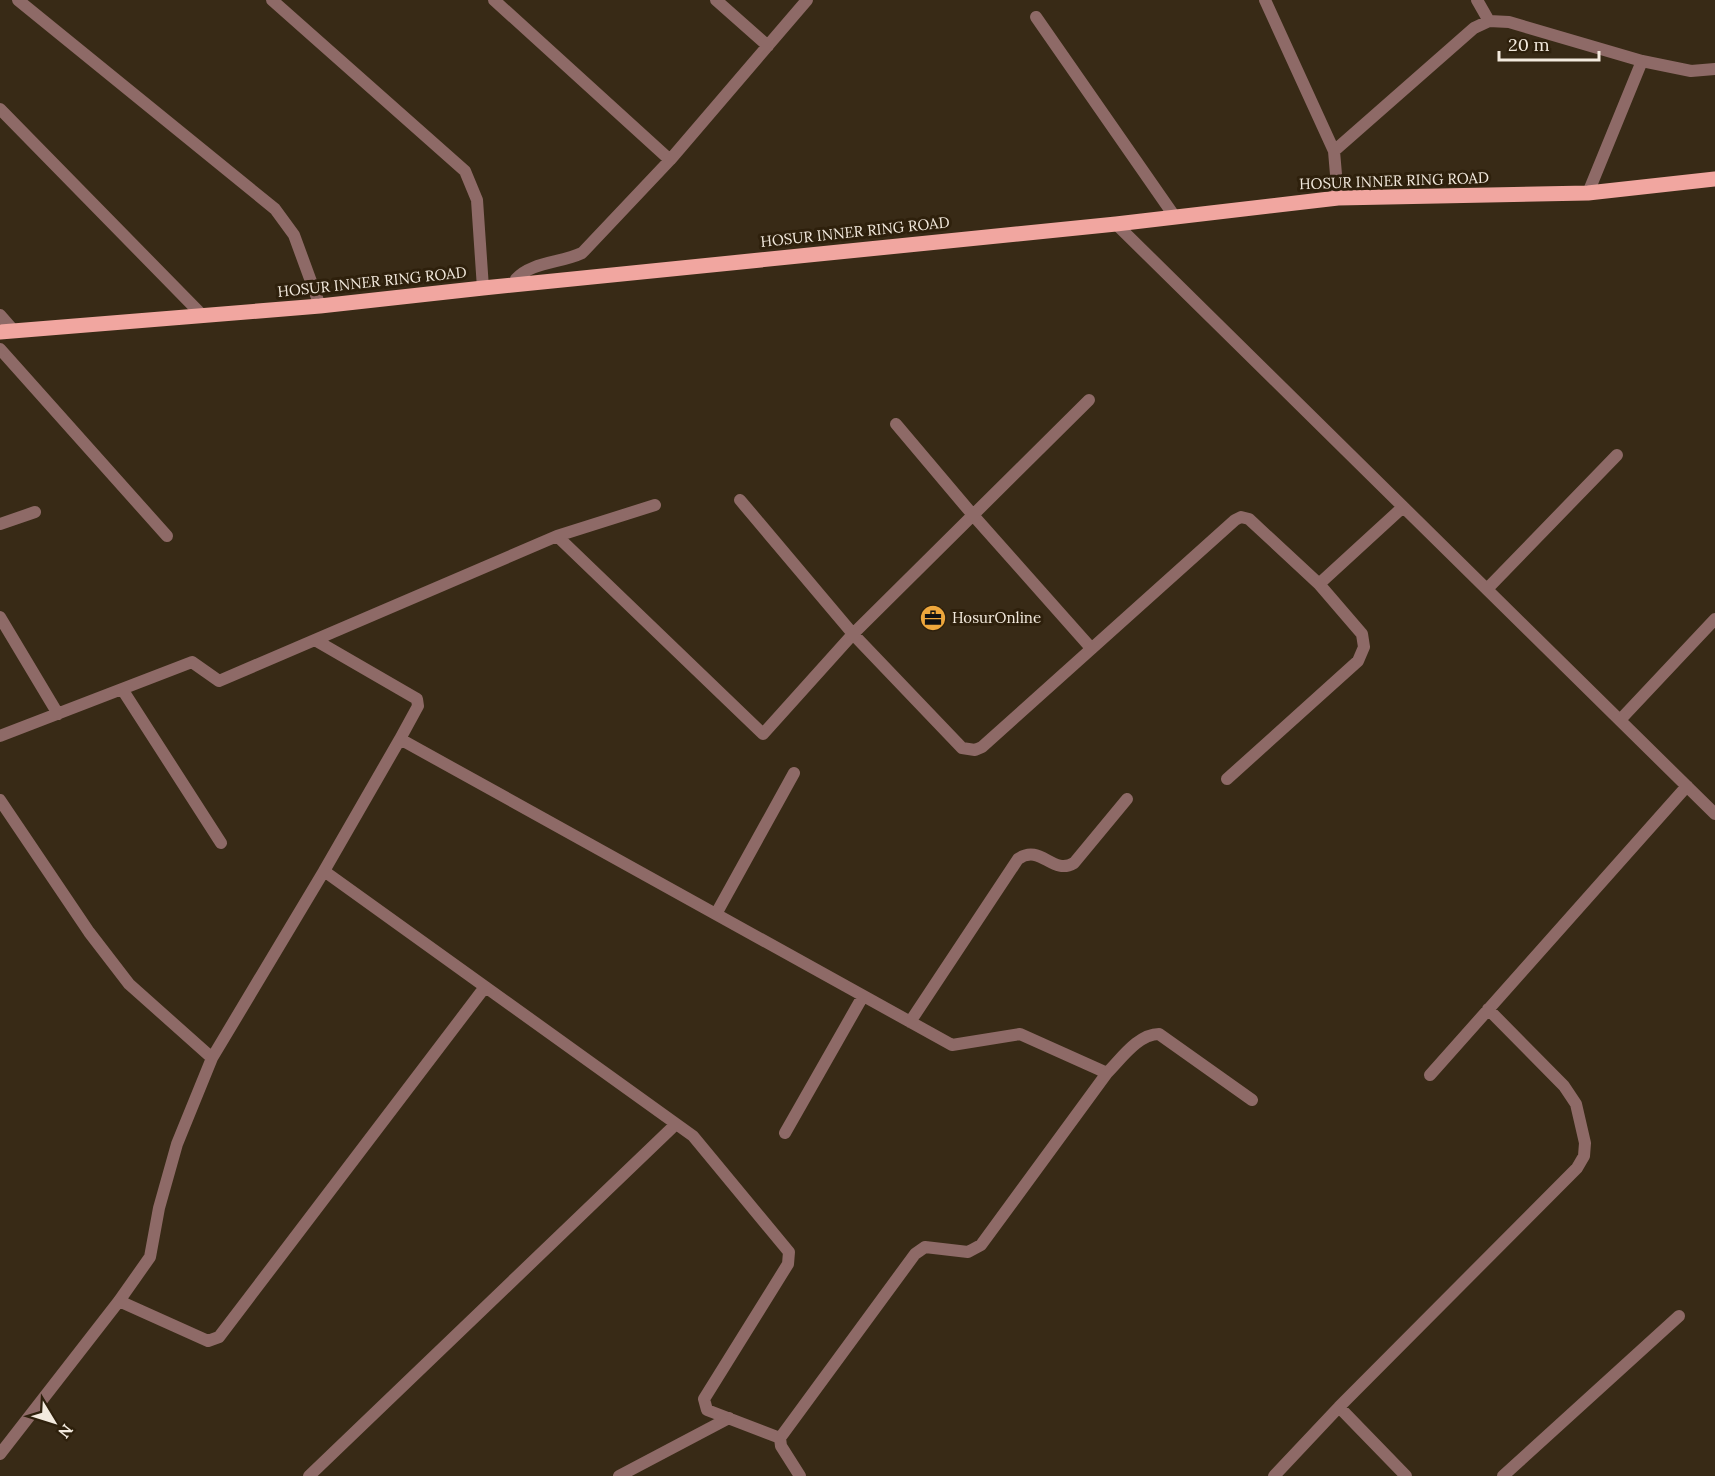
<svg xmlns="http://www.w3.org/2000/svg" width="1715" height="1476" font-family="Lora,serif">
<rect width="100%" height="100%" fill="#382a16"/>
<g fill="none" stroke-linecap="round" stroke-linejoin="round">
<!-- service -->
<path stroke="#8e6a67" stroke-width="12" d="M1036,17L1175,217"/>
<!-- minor -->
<path stroke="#8e6a67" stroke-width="12" d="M18,0L275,209L294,235L320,306
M272,0L465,171L477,200L483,288
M494,0L670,160
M716,0L768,46
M1265,0L1334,151L1338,198
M1477,0L1489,21
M0,109L203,316
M1334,151L1474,28L1489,21L1509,22L1642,61L1691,71L1715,69
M1588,193L1642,61
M1116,224L1715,814
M516,285V279C531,262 561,263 582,253L670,160L807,0
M0,315L14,331
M0,349L167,536
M896,424L972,514L1091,648
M740,500L853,634L962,748L975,750L982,747L1235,520L1241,517L1249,519L1319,584L1403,507
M0,524L35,512
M557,536L655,505
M1487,589L1617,455
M0,617L58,714
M315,640L417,699L418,706L400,739
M122,689L221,843
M1620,720L1715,619
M0,736L192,662L219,681L557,536L763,734L853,634L1089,400
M1227,779L1358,661L1364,647L1362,634L1319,584
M0,800L89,932L129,984L212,1058
M324,871L400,739L952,1045L1020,1034L1107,1073L981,1245L968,1252L925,1247L915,1254L780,1438L781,1446L800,1476
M716,914L794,773
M910,1022L1018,859C1041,843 1052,876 1074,863L1127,799
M1107,1073C1121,1059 1138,1034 1159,1034L1252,1100
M1430,1075L1687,786
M785,1133L863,996
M119,1301L208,1341L219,1337L485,987
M1339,1407L1406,1476
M0,1454L119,1301L150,1257L159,1208L177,1144L212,1058L324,871L693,1136L789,1252L788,1264L704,1399L707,1410L780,1438
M309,1476L676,1124
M619,1476L729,1418
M1274,1476L1339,1407L1577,1168L1584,1156L1585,1143L1576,1104L1564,1086L1488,1009
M1503,1476L1679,1316"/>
<!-- primary -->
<path stroke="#f1a6a0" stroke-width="15" d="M0,332L320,306L483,288L1116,224L1338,198L1588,193L1715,179"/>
</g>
<!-- icons -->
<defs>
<g id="office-disc" transform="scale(1.35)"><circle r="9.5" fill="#eea73c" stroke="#2e200c"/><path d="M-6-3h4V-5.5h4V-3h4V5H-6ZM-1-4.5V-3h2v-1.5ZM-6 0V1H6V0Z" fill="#111"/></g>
</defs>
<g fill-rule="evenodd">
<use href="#office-disc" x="933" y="618"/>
</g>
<g text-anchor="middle" stroke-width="6" stroke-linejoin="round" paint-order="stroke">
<!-- street labels -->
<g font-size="15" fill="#f3eade" stroke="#2e200c">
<text transform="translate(1394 181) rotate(-2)" y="5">HOSUR INNER RING ROAD</text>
<text transform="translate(855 232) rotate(-6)" y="5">HOSUR INNER RING ROAD</text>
<text transform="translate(372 282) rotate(-6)" y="5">HOSUR INNER RING ROAD</text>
</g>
<!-- poi labels -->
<g font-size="15" fill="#f3eade" stroke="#2e200c" text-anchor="start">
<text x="952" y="623">HosurOnline</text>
</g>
</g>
<!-- north arrow -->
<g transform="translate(54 1422) rotate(128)" stroke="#2e200c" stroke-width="4.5" paint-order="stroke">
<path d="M0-4.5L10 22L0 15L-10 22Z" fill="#f3eade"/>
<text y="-9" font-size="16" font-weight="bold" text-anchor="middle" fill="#f3eade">N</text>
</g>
<!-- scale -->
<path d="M1499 51v9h100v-9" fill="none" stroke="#f3eade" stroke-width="3"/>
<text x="1508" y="51" font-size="18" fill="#f3eade" stroke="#2e200c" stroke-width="4.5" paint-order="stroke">20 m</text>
</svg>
